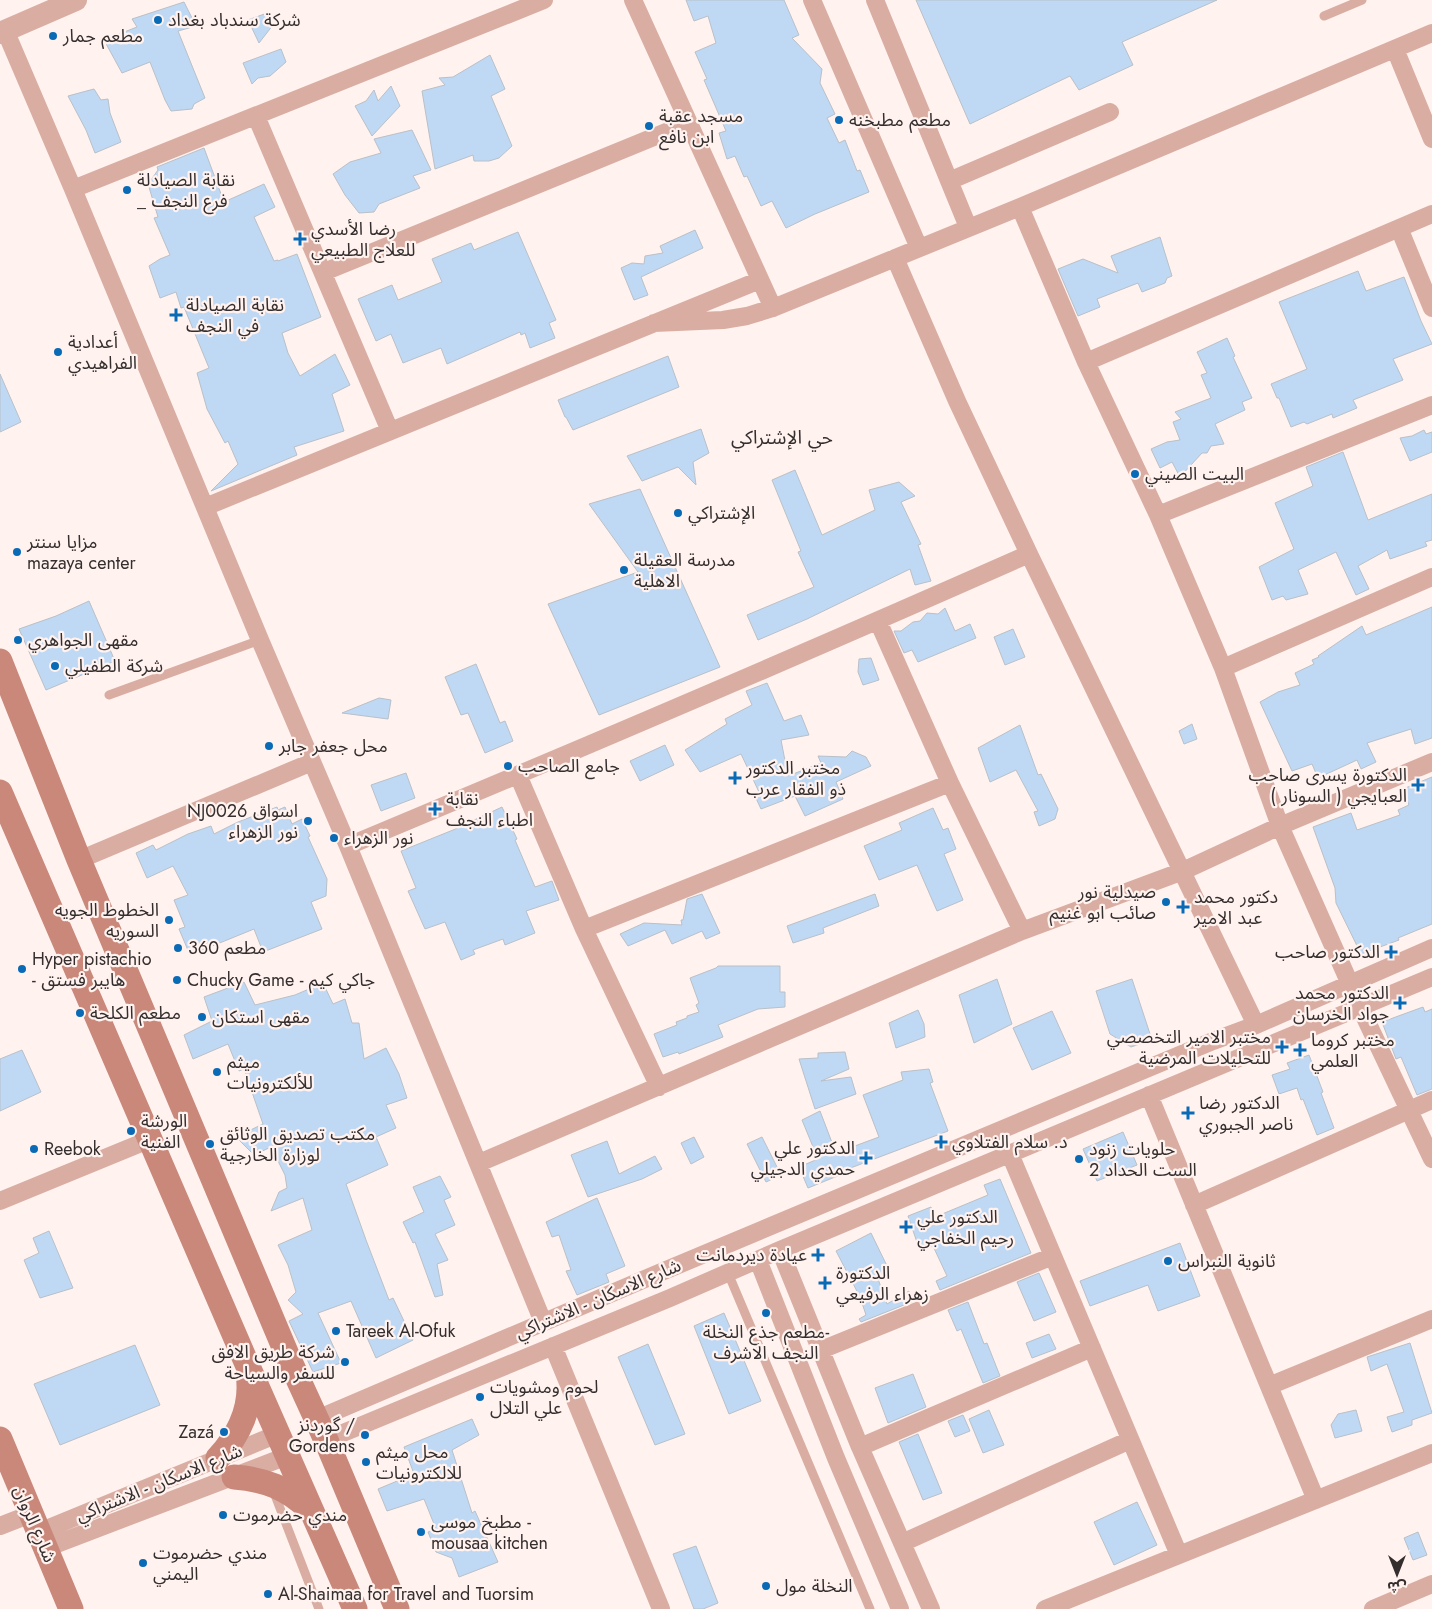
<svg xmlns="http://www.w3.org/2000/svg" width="1432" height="1609" font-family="Jost,'Noto Sans Arabic',sans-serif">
<rect width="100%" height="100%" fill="#fff2ef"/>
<!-- building -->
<path fill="#bfd9f5" stroke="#b8c0c8" d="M686,0H784L799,35L792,38L822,69L820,83L835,114L827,118L839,143L845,140L857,171L860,170L869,192L815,214L786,228L772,201L761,206L747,176L744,177L735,156L727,159L719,133L726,131L704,80L707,79L695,52L716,43L708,16L694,21Z
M916,0H1217L1122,42L1133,65L1079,90L1070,76L970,124Z
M184,2L196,26L178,31L205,98L194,104L192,109L171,111L165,100L150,62L122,73L104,40L137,27L132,19Z
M267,13L273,25L259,43L248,20Z
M281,49L286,62L270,76L258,78L252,84L243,63Z
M490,55L505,89L491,96L512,146L499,158L489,161H474L473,155L435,169L422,91L445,85L439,78L453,77Z
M391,86L400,106L372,136L355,106L366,101L374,90L378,101Z
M94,89L101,100L108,99L110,113L121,142L95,153L86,130L68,96Z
M412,130L431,170L413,176L420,188L379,204L374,212L359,213L345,195L333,174L350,162L381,153L374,139Z
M204,148L224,202L264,184L275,207L254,217L274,261L278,260V261L297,254L321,317L282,333L288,353L300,376L335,354L350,385L332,394L344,431L294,447L297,455L211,491L238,464L228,441L225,443L207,409L197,373L209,368L184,307L181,308L176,292L160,298L149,266L160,259L170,255L154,218L158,217L148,184L158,170L157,167Z
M695,230L703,248L641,277L648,295L634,300L621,268L632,263L644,264L645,256L663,253L660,246Z
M518,232L556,320L549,323L555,338L530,348L525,333L521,335L520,332L447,364L441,348L403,363L391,334L376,341L358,299L392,285L398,300L442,282L432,259L471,243L474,250Z
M1160,237L1172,276L1167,278L1165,283L1142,292L1138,283L1097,299L1100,307L1078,316L1058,269L1083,259L1118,273L1111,256Z
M1358,271L1366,291L1404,277L1421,321L1432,344L1393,359L1403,380L1353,400L1357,408L1333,418L1332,414L1307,424L1304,422L1291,427L1279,398H1277L1271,384L1307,369L1279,302Z
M1227,338L1235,356L1233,357L1252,398L1242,402L1245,410L1215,424L1224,444L1211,446L1207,453H1202L1180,477L1172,462L1160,468L1151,449L1167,442L1180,440L1173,422L1181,419L1175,412L1211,398L1201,375L1207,373L1197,352Z
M668,356L679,387L573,430L566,417H565L558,400Z
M0,374L21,422L0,432Z
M701,429L709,453L693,462L696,485L678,467L642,481L627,456Z
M1424,430L1426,434L1432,432V452L1410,461L1400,438L1412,436Z
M1343,452L1368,520L1432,494V540L1425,542L1427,546L1390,559L1387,550L1358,566L1369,589L1356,595L1336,552L1298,570L1308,594L1286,600L1283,596L1272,600L1259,567L1294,549L1275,503L1313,486L1306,467Z
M795,470L822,535L875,510L869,490L899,482L915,496L901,502L921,544L918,545L931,581L915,585L910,569L807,619L758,640L747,615L814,587L798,552L801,551L772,480Z
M640,489L720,667L599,715L548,604L638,572L589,504Z
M89,601L115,661L46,690L19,629L56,616Z
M1432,607V738L1415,744L1411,729L1367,743L1376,762L1361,769L1357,760L1318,778L1312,764L1292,771L1260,702L1278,692L1300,685L1295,673L1314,664L1312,660L1319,657L1318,656L1362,626L1366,635Z
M945,608L955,631L970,624L976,638L918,662L912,650L904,653L894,631H901L913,622L920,621L927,613L938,614Z
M1013,629L1025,657L1005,665L994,637Z
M871,658L879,680L863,685L858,672L859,659Z
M476,664L500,723L505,721L513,741L485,753L468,713L461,715L445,677Z
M767,683L784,721L801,715L809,735L781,740L788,776L821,763L818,756L846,757L852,751L866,757L871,766L836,782L843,799L805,816L795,796L761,809L754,794L759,792L741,754L700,772L685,750L727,724L725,719L752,705L746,691Z
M379,698L391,700L388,719L342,713Z
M1192,724L1197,739L1184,744L1179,731Z
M1020,725L1038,775L1041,774L1058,809L1055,819L1039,826L1034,812L1038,811L1016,770L990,782L978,748Z
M665,745L674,765L640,781L630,761Z
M406,773L415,798L381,811L371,785Z
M1432,777V924L1398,938L1399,940L1361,954L1336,903L1335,888L1313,827L1351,813L1357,830L1400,815L1398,810L1409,805L1403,789Z
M277,807L278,810L285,807L292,824L302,819L310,836L308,837L327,879L326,896L311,902L322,929L263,952L254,929L190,955L179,929L185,927L174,900L188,895L173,866L147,878L136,853L153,845L156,850L188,834L211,826L214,834L238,822Z
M502,807L517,839L515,840L535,887L552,881L559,900L526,911L535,933L505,945L503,939L473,950L475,954L461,960L445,922L425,929L408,891L416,888L401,851L453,830Z
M933,808L943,830L948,828L956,849L944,854L963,900L937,911L917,865L879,880L864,846L902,830L899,823Z
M702,894L720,933L706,939L702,931L672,944L665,930L628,946L620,934L644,923L682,925L681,920H683L687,899Z
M875,894L879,906L823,928L824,933L793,943L787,926Z
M718,966H780V992H785V1007L758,1009L718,1025L723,1037L679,1054L678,1052L663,1057L654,1034L677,1025L676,1022L687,1018V1016L699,1012L696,1005L699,1003L690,978L716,968Z
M997,979L1012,1024L974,1043L959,995Z
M1132,979L1152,1040L1131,1047L1110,1034L1096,991Z
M244,982L255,1005L295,995L323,983L333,1004L345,999L352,1023H359L364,1059L386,1048L399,1074L407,1098L386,1105L396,1128L376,1137L388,1165L346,1184L366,1240L389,1300L393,1298L413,1340L376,1358L351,1301L318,1313L341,1363L313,1372L289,1321L303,1314L288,1300L296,1292L288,1265L278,1245L312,1230L303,1198L271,1211L279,1192L287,1188L285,1175L271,1147L254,1155L236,1137L263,1124L244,1069L239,1071L228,1044L193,1059L184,1035L212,1021L204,997Z
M1423,1007L1425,1012L1432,1009V1089L1417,1095L1401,1057L1396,1059L1382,1022Z
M918,1010L924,1024L925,1037L896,1048L889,1023Z
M1052,1011L1071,1053L1032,1070L1013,1028Z
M22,1050L41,1092L0,1111V1059Z
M845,1052L849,1069L821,1081L851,1077L856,1094L815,1109L799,1059L818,1058V1053Z
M1309,1055L1323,1092L1321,1093L1334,1128L1317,1135L1303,1099L1301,1100L1297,1088L1279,1094L1272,1075L1290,1069L1287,1063Z
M929,1069L933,1082L930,1083L948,1131L840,1172V1175L808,1188L799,1167L818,1159L802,1120L820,1111L836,1153L879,1137L863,1095L903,1080L901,1072Z
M1123,1132L1137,1165L1097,1181L1083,1149Z
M694,1137L704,1157L691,1164L681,1143Z
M762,1137L781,1175L766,1182L747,1144Z
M607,1141L619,1174L655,1156L662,1169L642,1179L588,1197L571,1155Z
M440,1176L451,1197L444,1200L455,1225L435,1234L448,1260L437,1264L443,1295L435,1297L415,1242L413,1243L403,1222L424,1212L413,1187Z
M1000,1179L1031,1253L940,1290L936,1281L947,1276L933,1246L920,1251L908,1216L931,1207L935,1217L988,1195L984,1185Z
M597,1198L625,1266L606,1274L609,1282L577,1295L566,1271L571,1270L559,1235L552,1237L546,1222Z
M49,1231L73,1288L40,1298L24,1260L39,1253L33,1238Z
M871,1233L889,1270L877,1276L887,1304L909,1291L914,1301L861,1322L859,1319L866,1315L860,1297L836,1251Z
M1180,1243L1200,1296L1158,1311L1148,1285L1090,1306L1080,1281Z
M1039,1273L1056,1312L1034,1321L1017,1282Z
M968,1302L984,1344L987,1343L1000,1376L983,1383L961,1329L957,1331L948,1310Z
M724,1313L761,1401L729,1414L694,1326Z
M1049,1334L1056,1349L1032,1358L1026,1343Z
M1410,1343L1432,1413L1412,1420V1425L1392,1432L1387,1417L1404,1412L1387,1364L1371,1371L1367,1357Z
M648,1344L685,1434L655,1445L618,1357Z
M135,1345L160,1405L60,1445L34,1384Z
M913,1374L926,1407L888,1423L875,1388Z
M989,1410L1004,1445L983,1453L969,1419Z
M1356,1410L1362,1431L1335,1438L1331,1425L1338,1414Z
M963,1415L970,1431L955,1437L948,1421Z
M472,1419L479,1435L452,1450L472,1513L475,1511L498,1562L459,1577L452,1558L436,1552L428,1532L436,1529L424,1499L387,1511L378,1489L414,1474L404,1447Z
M918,1434L942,1493L923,1500L899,1442Z
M1137,1502L1157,1545L1114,1565L1094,1522Z
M1418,1532L1427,1555L1413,1560L1404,1538Z
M696,1546L718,1603L703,1609H694L673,1554Z"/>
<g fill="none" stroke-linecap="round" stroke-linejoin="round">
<!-- service -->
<path stroke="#d9ada2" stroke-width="9" d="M1324,16L1362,0
M109,695L260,640
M728,1273L870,1609
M273,1490L319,1609"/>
<!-- minor -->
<path stroke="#d9ada2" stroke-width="18" d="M633,0L773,308
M812,0L919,248
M875,0L968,227
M5,30L73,189L260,640L348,846L543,1322
M1395,49L1432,139
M256,116L390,431
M949,181L1110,112
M73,189L544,0
M1020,207L1086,362L1158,515L1223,668L1280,826L1350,984
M1399,228L1432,308
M895,258L957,401L1029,554L1256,1025
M324,272L688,123
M654,323L723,320L747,316L773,308L1020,207L1432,33
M1086,362L1432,214
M205,507L760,280
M1158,515L1432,405
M878,621L950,783L1022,931
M1223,668L1432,577
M518,775L584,929L659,1087
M348,846C576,751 803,654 1029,554
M79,860L312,762
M584,929L950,783
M1360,1007L1432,1159
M1149,1095L1316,1500
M1010,1154L1179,1555
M479,1163L1022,931L1183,871L1280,826L1432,762
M0,1201L151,1139
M1194,1205L1432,1100
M780,1250L860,1447L931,1609
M758,1260L836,1458L900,1609
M553,1346L661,1609
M821,1350L1053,1256
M1269,1386L1432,1319
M317,1419L659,1273L1213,1041L1256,1025L1432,948
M326,1440L670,1298L780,1250L1432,977
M860,1447L1092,1348
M0,1526L31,1514
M39,1532L278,1434
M902,1543L1130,1440
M46,1548L287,1456
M1045,1609L1432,1453
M1373,1609L1432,1584"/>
<!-- tertiary -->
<path stroke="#d9ada2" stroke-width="22" d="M0,33L76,0"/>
<!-- secondary -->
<path stroke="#c9887a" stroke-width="25" d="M0,661L79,860L288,1357L326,1440L397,1609
M0,792L247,1364L355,1609
M0,1439L71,1609
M218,1458C239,1435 253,1406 248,1374
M234,1477C264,1479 288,1488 310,1510"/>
</g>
<!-- markers -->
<g fill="#096ab6" stroke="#fff2ef" stroke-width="2">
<circle cx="158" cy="20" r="5"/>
<circle cx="53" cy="36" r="5"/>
<circle cx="839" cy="120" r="5"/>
<circle cx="649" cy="126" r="5"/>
<circle cx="127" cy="190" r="5"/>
<path d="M297.5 231.5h5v5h5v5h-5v5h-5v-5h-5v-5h5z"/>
<path d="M173.5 307.5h5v5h5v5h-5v5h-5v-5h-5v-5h5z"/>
<circle cx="58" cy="352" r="5"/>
<circle cx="1135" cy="474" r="5"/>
<circle cx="678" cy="513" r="5"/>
<circle cx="17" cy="552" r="5"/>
<circle cx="624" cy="570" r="5"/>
<circle cx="18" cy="640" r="5"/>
<circle cx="55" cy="666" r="5"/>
<circle cx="269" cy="746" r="5"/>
<circle cx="508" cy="766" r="5"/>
<path d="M732.5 770.5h5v5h5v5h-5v5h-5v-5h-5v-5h5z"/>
<path d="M1415.5 777.5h5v5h5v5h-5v5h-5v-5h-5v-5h5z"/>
<path d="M432.5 801.5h5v5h5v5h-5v5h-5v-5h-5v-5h5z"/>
<circle cx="308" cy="821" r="5"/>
<circle cx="334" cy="838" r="5"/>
<circle cx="1166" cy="902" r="5"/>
<path d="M1180.5 899.5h5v5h5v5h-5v5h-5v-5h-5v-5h5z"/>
<circle cx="169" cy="920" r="5"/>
<circle cx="178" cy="948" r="5"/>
<path d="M1388.5 944.5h5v5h5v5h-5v5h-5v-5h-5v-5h5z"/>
<circle cx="22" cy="969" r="5"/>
<circle cx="177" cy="980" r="5"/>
<path d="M1397.5 995.5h5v5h5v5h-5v5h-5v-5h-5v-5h5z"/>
<circle cx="80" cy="1013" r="5"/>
<circle cx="202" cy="1017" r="5"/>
<path d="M1279.5 1039.5h5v5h5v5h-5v5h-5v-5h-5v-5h5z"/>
<path d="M1297.5 1042.5h5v5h5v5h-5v5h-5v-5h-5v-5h5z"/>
<circle cx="217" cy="1072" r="5"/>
<path d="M1185.5 1105.5h5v5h5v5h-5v5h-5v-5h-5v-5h5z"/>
<circle cx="131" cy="1131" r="5"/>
<path d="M938.5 1134.5h5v5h5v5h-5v5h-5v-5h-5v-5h5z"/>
<circle cx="210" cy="1144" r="5"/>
<circle cx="34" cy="1149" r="5"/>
<path d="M863.5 1150.5h5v5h5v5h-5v5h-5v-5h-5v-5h5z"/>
<circle cx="1079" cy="1159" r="5"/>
<path d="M903.5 1219.5h5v5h5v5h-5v5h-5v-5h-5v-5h5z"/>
<path d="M815.5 1247.5h5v5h5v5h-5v5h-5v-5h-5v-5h5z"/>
<circle cx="1168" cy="1261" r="5"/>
<path d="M822.5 1275.5h5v5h5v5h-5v5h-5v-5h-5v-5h5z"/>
<circle cx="766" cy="1313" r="5"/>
<circle cx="336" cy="1331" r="5"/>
<circle cx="345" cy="1362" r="5"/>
<circle cx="480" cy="1397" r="5"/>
<circle cx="224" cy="1432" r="5"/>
<circle cx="365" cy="1435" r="5"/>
<circle cx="366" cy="1462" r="5"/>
<circle cx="223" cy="1515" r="5"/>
<circle cx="421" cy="1532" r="5"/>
<circle cx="143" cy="1563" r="5"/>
<circle cx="766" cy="1586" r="5"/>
<circle cx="268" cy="1594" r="5"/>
</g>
<g text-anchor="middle" stroke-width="4.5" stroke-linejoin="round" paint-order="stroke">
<!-- poi labels -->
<g font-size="18" fill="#342f2e" stroke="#fff2ef" text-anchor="start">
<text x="168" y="26">شركة سندباد بغداد</text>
<text x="63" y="42">مطعم جمار</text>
<text x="659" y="122">مسجد عقبة<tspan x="659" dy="21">ابن نافع</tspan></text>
<text x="849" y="126">مطعم مطبخنه</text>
<text x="137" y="186">نقابة الصيادلة<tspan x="137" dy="21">_ فرع النجف</tspan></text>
<text x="311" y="235">رضا الأسدي<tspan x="311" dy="21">للعلاج الطبيعي</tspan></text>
<text x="186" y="311">نقابة الصيادلة<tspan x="186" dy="21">في النجف</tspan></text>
<text x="68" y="348">أعدادية<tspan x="68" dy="21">الفراهيدي</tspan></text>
<text x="1145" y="480">البيت الصيني</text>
<text x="688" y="519">الإشتراكي</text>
<text x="27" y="548">مزايا سنتر<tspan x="27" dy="21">mazaya center</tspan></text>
<text x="634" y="566">مدرسة العقيلة<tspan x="634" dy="21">الاهلية</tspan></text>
<text x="28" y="646">مقهى الجواهري</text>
<text x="65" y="672">شركة الطفيلي</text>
<text x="279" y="752">محل جعفر جابر</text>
<text x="518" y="772">جامع الصاحب</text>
<text x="746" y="774">مختبر الدكتور<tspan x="746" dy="21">ذو الفقار عرب</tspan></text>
<text x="1407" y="781" text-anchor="end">الدكتورة يسرى صاحب<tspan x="1407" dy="21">العبايجي ( السونار )</tspan></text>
<text x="446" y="805">نقابة<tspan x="446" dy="21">اطباء النجف</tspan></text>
<text x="298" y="817" text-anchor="end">NJ0026 اسواق<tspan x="298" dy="21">نور الزهراء</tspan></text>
<text x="344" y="844">نور الزهراء</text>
<text x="1156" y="898" text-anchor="end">صيدلية نور<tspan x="1156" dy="21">صائب ابو غنيم</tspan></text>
<text x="1194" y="903">دكتور محمد<tspan x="1194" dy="21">عبد الامير</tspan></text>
<text x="159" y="916" text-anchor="end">الخطوط الجويه<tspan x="159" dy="21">السوريه</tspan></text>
<text x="188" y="954">مطعم 360</text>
<text x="1380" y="958" text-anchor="end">الدكتور صاحب</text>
<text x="32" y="965">Hyper pistachio<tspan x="32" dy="21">- هايبر فستق</tspan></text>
<text x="187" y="986">Chucky Game - جاكي كيم</text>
<text x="1389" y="999" text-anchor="end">الدكتور محمد<tspan x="1389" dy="21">جواد الخرسان</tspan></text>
<text x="90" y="1019">مطعم الكلحة</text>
<text x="212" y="1023">مقهى استكان</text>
<text x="1271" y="1043" text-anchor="end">مختبر الامير التخصصي<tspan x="1271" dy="21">للتحليلات المرضية</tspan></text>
<text x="1311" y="1046">مختبر كروما<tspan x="1311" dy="21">العلمي</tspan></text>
<text x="227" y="1068">ميثم<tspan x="227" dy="21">للألكترونيات</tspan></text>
<text x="1199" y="1109">الدكتور رضا<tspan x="1199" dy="21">ناصر الجبوري</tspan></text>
<text x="141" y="1127">الورشة<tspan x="141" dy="21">الفنية</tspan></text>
<text x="220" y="1140">مكتب تصديق الوثائق<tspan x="220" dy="21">لوزارة الخارجية</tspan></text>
<text x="952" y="1148">د. سلام الفتلاوي</text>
<text x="855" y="1154" text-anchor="end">الدكتور علي<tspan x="855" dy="21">حمدي الدجيلي</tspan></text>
<text x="44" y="1155">Reebok</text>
<text x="1089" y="1155">حلويات زنود<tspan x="1089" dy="21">الست الحداد 2</tspan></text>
<text x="917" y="1223">الدكتور علي<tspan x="917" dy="21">رحيم الخفاجي</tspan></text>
<text x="807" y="1261" text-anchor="end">عيادة ديردمانت</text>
<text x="1178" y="1267">ثانوية النبراس</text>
<text x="836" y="1279">الدكتورة<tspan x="836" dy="21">زهراء الرفيعي</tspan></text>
<text x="346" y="1337">Tareek Al-Ofuk</text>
<text x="766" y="1338" text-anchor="middle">مطعم جذع النخلة-<tspan x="766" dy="21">النجف الاشرف</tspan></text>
<text x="335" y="1358" text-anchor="end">شركة طريق الافق<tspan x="335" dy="21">للسفر والسياحة</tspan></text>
<text x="490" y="1393">لحوم ومشويات<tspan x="490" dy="21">علي التلال</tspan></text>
<text x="355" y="1431" text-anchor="end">گوردنز /<tspan x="355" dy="21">Gordens</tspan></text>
<text x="214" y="1438" text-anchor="end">Zazá</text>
<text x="376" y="1458">محل ميثم<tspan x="376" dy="21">للالكترونيات</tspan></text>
<text x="233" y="1521">مندي حضرموت</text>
<text x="431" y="1528">مطبخ موسى -<tspan x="431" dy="21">mousaa kitchen</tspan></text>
<text x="153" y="1559">مندي حضرموت<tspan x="153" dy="21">اليمني</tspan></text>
<text x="776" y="1592">النخلة مول</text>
<text x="278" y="1600">Al-Shaimaa for Travel and Tuorsim</text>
</g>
<!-- street labels -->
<g font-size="18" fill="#342f2e" stroke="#fff2ef">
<text transform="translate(598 1299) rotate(-23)" y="6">شارع الاسكان - الاشتراكي</text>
<text transform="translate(159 1483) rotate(-22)" y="6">شارع الاسكان - الاشتراكي</text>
<text transform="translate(35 1524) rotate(67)" y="6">شارع الروان</text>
</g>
<!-- neighbourhood labels -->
<g font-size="19" fill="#342f2e" stroke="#fff2ef">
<text x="782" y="444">حي الإشتراكي</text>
</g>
</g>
<!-- north arrow -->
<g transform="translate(1397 1574) rotate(180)" stroke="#fff2ef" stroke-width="4" paint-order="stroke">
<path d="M0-4L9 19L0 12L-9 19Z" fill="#342f2e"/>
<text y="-8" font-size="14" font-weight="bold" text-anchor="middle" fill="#342f2e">ش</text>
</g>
</svg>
